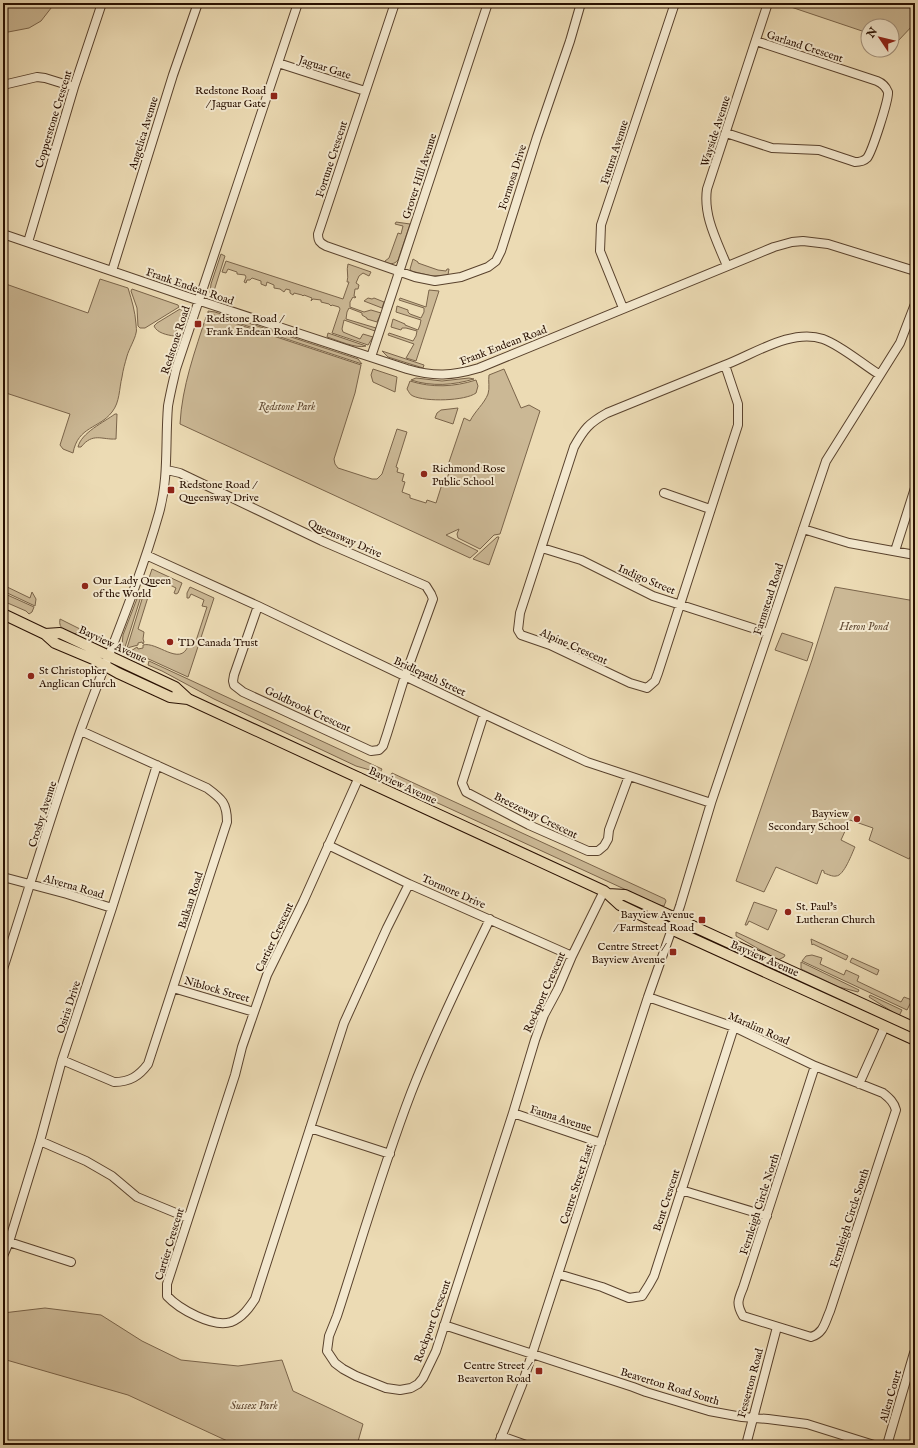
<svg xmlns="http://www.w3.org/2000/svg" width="918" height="1448" font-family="'IM FELL English',serif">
<rect width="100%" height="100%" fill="#ecdbb4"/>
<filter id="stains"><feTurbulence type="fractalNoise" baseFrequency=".005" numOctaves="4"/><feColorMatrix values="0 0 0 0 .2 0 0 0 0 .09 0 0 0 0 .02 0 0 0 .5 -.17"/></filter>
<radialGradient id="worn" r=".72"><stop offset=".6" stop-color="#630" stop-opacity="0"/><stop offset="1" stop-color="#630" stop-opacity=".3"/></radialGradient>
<!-- green -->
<path fill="#cbb895" stroke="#7a644a" d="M3,3H55L41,21L29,28L3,33Z
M779,3H915V23L897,42L892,41V26H868V33Z
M396,222L410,224L398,260C394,265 390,264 385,262V261L389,258L398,233L401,234L403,226L395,224Z
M221,254L225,256L213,294L210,293L211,284Z
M413,259L418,262V263L438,270L446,271L447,269H449L448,275L432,276L411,271L410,269Z
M226,261L343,299L349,282H347C349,275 346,271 348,264L371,272L369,276L363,273L359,276L356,283L359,285L358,289H355L354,296L356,297L355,298L353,297L350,302V307L364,312L371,310L381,313L377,322L367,319V318L362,315V313L349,308L347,312L346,319L376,328L375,331L344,320L342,329L343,332L360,339L363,334L373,337L368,345L332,333L340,309L339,307L332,305L331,306L329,304L321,302V300L313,299L311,301L312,298L304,295L303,296L302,295L294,293L293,295L290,293V290L286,289L284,292L280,289L274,288V285L267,282L266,286L261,284V281L252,278L250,280H247L246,283L244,282L246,277L245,275L237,274V272L228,269L226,273L222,272Z
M100,279L128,288C132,301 135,311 136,324C136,326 137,331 136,333C135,339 129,349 127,356C125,363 123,370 122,377C119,389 120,402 112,412C99,429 78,426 73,453L63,449L60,445L70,414L3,392V283L88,313Z
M132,289L178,305L179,307L145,328H140L138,326L137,308L131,291Z
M429,290L439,291L416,361L406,358L414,344L388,335L389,333L413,341L416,336L417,331L406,328H402L401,330L391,327L393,319L405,324V325L418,330L420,325L421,320L396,312L397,306L408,310V312L410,314L421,318L424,312V308L399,300L400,298L426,307Z
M368,298L372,299L374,298L384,302L382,308L364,301Z
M180,309L183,311L174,336C167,335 157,333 154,326L157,323Z
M208,311L215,312L358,359L362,364L211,314L208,313Z
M207,314L361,365L355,393L334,459L335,464L338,468L372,479H377L382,474L397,429L407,432L396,467L398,468L397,472L404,474L402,481L405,482L402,492L410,495V498L426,503L427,500L436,503L443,481L446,482L451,466L448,465L464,418L470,421C475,411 484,404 488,394C490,388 488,381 489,375L504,369L521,408L529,405L540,411L500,534L494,535L480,549L458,538L457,534L459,529L446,535L478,551L470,558L180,424C182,386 195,351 207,314Z
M328,333L366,346C356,349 337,340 327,337Z
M382,351L424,365L423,368L388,357Z
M373,369L397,377L395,392L373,382L371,375Z
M416,378L442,381L469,378L474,379C454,385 432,387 411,380Z
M476,380L478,386L476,393C465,401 426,402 413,396C410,395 409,392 407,389L410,381C432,388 454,387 476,380Z
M458,408L453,424L435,418L437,413L441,410Z
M115,414H117L116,439C102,440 93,432 81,447H78C81,433 104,422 115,414Z
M497,537H499L489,565L473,559Z
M152,569L182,583L178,593L176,594L174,593L176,588L158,579L156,584L148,581Z
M3,585L30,598L32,592L36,599L35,606L3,591Z
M190,587L214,598L188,677L131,651L137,647L138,649L143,648V645C157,641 180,667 188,646L194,647L207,607L202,606L204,600L191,594L189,598H187V593Z
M835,587L915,601V849L909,859L869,840L873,828L850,820L841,840L855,847C852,853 844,876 836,876C833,877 827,874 824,873V871L822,870L817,884L776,867L764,892L736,881L812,660Z
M143,590L125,647L122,645L123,635L140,591Z
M3,593L34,607L32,612L29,614L26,611L3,601Z
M143,596L148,597L138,629L144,632L143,639L144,642L143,644L142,642L138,643V645L127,648Z
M60,619L80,629V630L75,634C66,630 58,630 60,619Z
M782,633L813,643L807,661L775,650Z
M149,661L382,769L380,773L356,766L214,699L162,671L148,665Z
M392,773L665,899L666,901L664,906L659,905L416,793L390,777Z
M754,902L777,910L768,930L749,921L747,925H745Z
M736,932L783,954L785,955L784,957L778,960L736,936Z
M811,939L848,956L846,960L813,944L812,945Z
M812,955L822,958L820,964L844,975L846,970L859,976L857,981L901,1002L904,997L912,1000L907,1010L802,961L806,956Z
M852,958L879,970L877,975L850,962Z
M801,962L859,990L858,992L839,987L801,969Z
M870,995L902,1010L899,1016L869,997Z
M45,1308L101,1315L142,1341L181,1360L238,1366L282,1360L293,1391L363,1424L357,1445H236L128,1395L3,1359V1313Z"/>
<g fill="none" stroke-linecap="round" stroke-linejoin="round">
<!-- minor casing -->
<g stroke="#59422d" stroke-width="10">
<path id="minor" d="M395,3L318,234C318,241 320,243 326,246L415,277L435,281L461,277L488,267L496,261L501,251L537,137L570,41L581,3
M278,63L365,91
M3,85L37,77L45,78L74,87
M726,133L772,148L819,150L855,162C860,162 864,161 867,158C872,152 889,99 888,92C886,87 882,83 877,81L756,41
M3,234L188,297L407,369C434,377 452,376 479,368L774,247L792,242L803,241L828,244L915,271
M28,242L74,87L102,3
M727,266C717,241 703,216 707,189L768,3
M112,271L173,75L198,3
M623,308L600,251L601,225L675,3
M371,357L488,3
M725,365L738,404V425L658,673L655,681L647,688L630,683L550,645L521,635L518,630L520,613L574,447C584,429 589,423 607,413L725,365C754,354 792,328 823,339C842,346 862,364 880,375
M167,470L180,473L322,541L426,586L431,594L433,599L405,676L387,734L383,746L379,750L371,751L243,692L234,685L233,681L234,675L258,606
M664,493L710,509
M803,529L849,543L915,555
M542,548L581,560L653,596L768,633
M895,551L915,488
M146,555L258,606L484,714L587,762L711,803
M484,714L462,783L466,792L529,825L588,851H598L604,846L608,839L609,830L629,776
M359,777L303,902L267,975L242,1047L235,1075L167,1284V1296C179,1309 213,1328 231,1322C242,1318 249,1308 255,1299L344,1023L387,928L409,884
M328,845L409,884L572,956
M3,877L67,894L112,908
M490,919C462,976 434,1034 411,1093C383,1166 361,1242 337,1316L329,1336L327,1351L335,1363L343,1369L356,1376L386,1388L400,1390L411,1388L418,1384L423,1378L436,1351L513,1113L535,1040L544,1015L558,989L572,956L604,891
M3,969C29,889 53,808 81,729C107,657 138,587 159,513C169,477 165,443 168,406C170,394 173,382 176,369L298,3
M173,988L254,1012
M648,997L734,1027L815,1066L883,1093C889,1098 894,1102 896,1110L830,1311C825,1322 824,1333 811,1337L743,1316C736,1304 738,1300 743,1288L815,1066
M62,1060L114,1082C130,1082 139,1076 148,1064L227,822C227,803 222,799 207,788L81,731
M859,1084L885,1026
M513,1113L601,1143
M310,1128L390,1154
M40,1141L86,1161L112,1176L137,1197L188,1218
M681,1190L767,1216
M9,1242L71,1262
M3,1256L9,1242L40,1141L62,1060L112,908L157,765
M558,1274L602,1287L629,1298L642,1296L649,1285L654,1276L734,1027
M444,1325L633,1387L646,1392L709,1411L742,1417L768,1419L807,1424L874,1445
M501,1436L526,1445
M498,1445L522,1385L648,997L680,906L711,803L826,461L900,343L915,304
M746,1445L777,1327
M887,1445L914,1353"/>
</g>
<!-- major casing -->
<g stroke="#280f00" stroke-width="12">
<path id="major" d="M3,614L45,634L55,643L93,659L118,673L170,697L188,699
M45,634L60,633L175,687L188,699L604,891L608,894L620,905L660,924L915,1040
M608,894L625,895L915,1028"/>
</g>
<!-- minor -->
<use href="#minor" stroke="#f3e8ce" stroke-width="8"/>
<!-- major -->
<use href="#major" stroke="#ecdbb4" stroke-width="10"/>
</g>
<!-- markers -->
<g fill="#8f2418" stroke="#f3e8ce" stroke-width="1.5">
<rect x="270" y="92" width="8" height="8" rx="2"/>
<rect x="194" y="320" width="8" height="8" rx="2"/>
<circle cx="424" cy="474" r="4"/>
<rect x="167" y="486" width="8" height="8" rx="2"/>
<circle cx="85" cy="586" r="4"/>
<circle cx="170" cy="642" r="4"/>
<circle cx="31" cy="676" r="4"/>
<circle cx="857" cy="819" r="4"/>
<circle cx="788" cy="912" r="4"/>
<rect x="698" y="916" width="8" height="8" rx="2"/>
<rect x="669" y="948" width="8" height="8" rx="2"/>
<rect x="535" y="1367" width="8" height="8" rx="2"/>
</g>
<g text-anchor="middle" stroke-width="4" stroke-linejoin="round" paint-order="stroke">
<!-- street labels -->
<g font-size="11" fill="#280f00" stroke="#f3e8ce">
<text transform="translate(805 46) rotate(18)" y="4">Garland Crescent</text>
<text transform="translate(325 67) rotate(18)" y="4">Jaguar Gate</text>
<text transform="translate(53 119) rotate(-73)" y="4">Copperstone Crescent</text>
<text transform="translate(715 131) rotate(-72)" y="4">Wayside Avenue</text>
<text transform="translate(143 133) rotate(-73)" y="4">Angelica Avenue</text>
<text transform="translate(614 152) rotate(-72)" y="4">Futura Avenue</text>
<text transform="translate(331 159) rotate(-72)" y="4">Fortune Crescent</text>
<text transform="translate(419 176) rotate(-72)" y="4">Grover Hill Avenue</text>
<text transform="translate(512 177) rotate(-72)" y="4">Formosa Drive</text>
<text transform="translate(190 286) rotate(19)" y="4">Frank Endean Road</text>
<text transform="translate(175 340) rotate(-72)" y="4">Redstone Road</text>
<text transform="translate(503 345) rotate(-21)" y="4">Frank Endean Road</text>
<text transform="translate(345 538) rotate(24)" y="4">Queensway Drive</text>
<text transform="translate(647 579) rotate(23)" y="4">Indigo Street</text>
<text transform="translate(768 599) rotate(-72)" y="4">Farmstead Road</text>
<text transform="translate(113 644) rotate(25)" y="4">Bayview Avenue</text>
<text transform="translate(574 646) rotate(24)" y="4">Alpine Crescent</text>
<text transform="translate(430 676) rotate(25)" y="4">Bridlepath Street</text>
<text transform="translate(308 709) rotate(25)" y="4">Goldbrook Crescent</text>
<text transform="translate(403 785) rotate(25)" y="4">Bayview Avenue</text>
<text transform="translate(42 814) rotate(-72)" y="4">Crosby Avenue</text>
<text transform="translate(536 815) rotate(26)" y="4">Breezeway Crescent</text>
<text transform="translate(74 886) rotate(16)" y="4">Alverna Road</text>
<text transform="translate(454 891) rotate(24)" y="4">Tormore Drive</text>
<text transform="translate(190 900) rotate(-72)" y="4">Balkan Road</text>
<text transform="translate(274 937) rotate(-65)" y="4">Cartier Crescent</text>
<text transform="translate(765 958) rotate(24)" y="4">Bayview Avenue</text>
<text transform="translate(217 989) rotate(16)" y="4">Niblock Street</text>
<text transform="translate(544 992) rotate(-66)" y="4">Rockport Crescent</text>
<text transform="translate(68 1007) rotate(-72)" y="4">Osiris Drive</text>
<text transform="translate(759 1028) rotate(24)" y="4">Maralim Road</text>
<text transform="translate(561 1118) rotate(18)" y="4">Fauna Avenue</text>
<text transform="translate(576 1184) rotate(-72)" y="4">Centre Street East</text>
<text transform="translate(666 1200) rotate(-72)" y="4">Bent Crescent</text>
<text transform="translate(759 1204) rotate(-72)" y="4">Fernleigh Circle North</text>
<text transform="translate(849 1218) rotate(-72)" y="4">Fernleigh Circle South</text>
<text transform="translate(169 1244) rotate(-73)" y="4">Cartier Crescent</text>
<text transform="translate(432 1321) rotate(-70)" y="4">Rockport Crescent</text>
<text transform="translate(750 1383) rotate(-75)" y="4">Fesserton Road</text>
<text transform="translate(670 1386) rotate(17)" y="4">Beaverton Road South</text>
<text transform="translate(890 1396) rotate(-74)" y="4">Allen Court</text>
</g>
<!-- poi labels -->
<g font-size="11" fill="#280f00" stroke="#f3e8ce" text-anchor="start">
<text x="266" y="94" text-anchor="end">Redstone Road<tspan x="266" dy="13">/ Jaguar Gate</tspan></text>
<text x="206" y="322">Redstone Road /<tspan x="206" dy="13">Frank Endean Road</tspan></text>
<text x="432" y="472">Richmond Rose<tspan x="432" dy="13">Public School</tspan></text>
<text x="179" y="488">Redstone Road /<tspan x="179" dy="13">Queensway Drive</tspan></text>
<text x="93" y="584">Our Lady Queen<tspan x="93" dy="13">of the World</tspan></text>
<text x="178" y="646">TD Canada Trust</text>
<text x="39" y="674">St Christopher<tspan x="39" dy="13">Anglican Church</tspan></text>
<text x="849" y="817" text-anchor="end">Bayview<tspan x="849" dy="13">Secondary School</tspan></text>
<text x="796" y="910">St. Paul's<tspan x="796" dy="13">Lutheran Church</tspan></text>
<text x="694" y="918" text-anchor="end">Bayview Avenue<tspan x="694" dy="13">/ Farmstead Road</tspan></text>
<text x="665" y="950" text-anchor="end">Centre Street /<tspan x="665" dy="13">Bayview Avenue</tspan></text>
<text x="531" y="1369" text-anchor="end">Centre Street /<tspan x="531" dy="13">Beaverton Road</tspan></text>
</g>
<!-- park labels -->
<g font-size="11" font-style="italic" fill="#614a34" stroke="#f3e8ce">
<text x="287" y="410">Redstone Park</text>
<text x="864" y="630">Heron Pond</text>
<text x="254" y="1409">Sussex Park</text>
</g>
</g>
<!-- margin -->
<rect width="918" height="1448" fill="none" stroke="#ecdbb4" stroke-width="16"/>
<rect x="4" y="4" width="910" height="1440" fill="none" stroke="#280f00" stroke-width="2"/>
<rect x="8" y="8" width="902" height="1432" fill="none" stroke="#280f00"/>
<!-- north arrow -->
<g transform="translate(880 38) rotate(305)"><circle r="19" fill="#f3e8ce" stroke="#a2917c"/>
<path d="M0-3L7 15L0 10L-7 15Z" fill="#8f2418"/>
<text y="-6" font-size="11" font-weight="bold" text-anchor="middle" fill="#280f00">N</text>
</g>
<rect width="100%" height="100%" filter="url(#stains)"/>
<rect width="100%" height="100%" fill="url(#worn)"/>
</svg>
